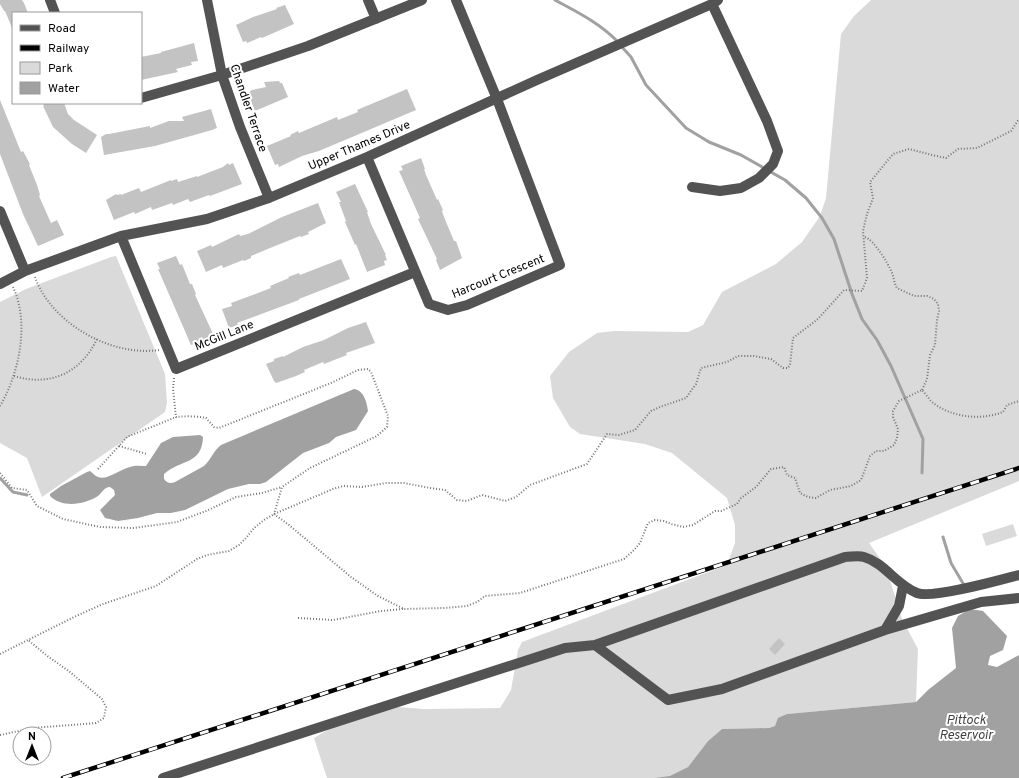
<svg xmlns="http://www.w3.org/2000/svg" width="1019" height="778" font-family="Overpass,sans-serif">
<rect width="100%" height="100%" fill="#fff"/>
<!-- green -->
<path fill="#dadada" d="M871,0H1019V481L869,543L886,567L902,619L918,649L916,702L787,714L775,726L769,728L722,729L708,741L688,767L670,777L655,778H327L314,738L331,728L397,707L424,709L500,708L511,690L518,650L522,642L727,565L735,543V525L727,498L672,453L645,444L580,434L570,427L553,398L550,376L569,352L597,333L614,331L688,332L703,325L722,292L776,264L802,242L820,216L826,198L841,34L854,16Z
M116,256L165,374L167,403L165,412L42,497L27,458L0,443V302L26,289L111,257Z
M1013,524L1017,536L986,546L982,534Z"/>
<!-- water -->
<path fill="#a1a1a1" d="M354,389C364,390 367,403 368,411L356,430L336,437L329,443L303,453L266,482L260,484H249L228,489L185,510L171,513H157L138,518L118,521L105,518L100,510L115,495L114,490L110,487C104,487 102,493 98,496C84,505 62,508 50,496V494L61,486L87,472L90,471C93,473 95,476 98,477C107,481 120,469 130,467C135,465 141,466 146,466L161,443L173,437L200,435L203,437C202,465 181,459 164,474V479C167,483 170,484 175,482L204,466C211,460 213,451 221,445Z
M970,609L983,611L1007,636L1003,650L990,656L988,665L997,667L1019,655V778H655L670,776L688,767L708,741L722,729L769,728L775,726L778,718L787,714L916,702L928,690L956,668L952,628L958,616Z"/>
<g fill="none" stroke-linecap="round" stroke-linejoin="round">
<!-- stream -->
<path stroke="#a1a1a1" stroke-width="3" d="M555,0C577,12 600,23 618,42
M621,46L631,57L646,85L686,128L709,142L741,155L785,180L806,198L822,218L834,239L852,294L862,319L877,340L891,366L923,439L922,473
M0,478L13,492L27,495
M943,537L951,563L964,585"/>
</g>
<!-- building -->
<path fill="#c3c3c3" d="M0,0H22L24,3L28,13H13V30L5,11H4L0,4Z
M285,5L294,24L262,38L261,37L247,43L246,41L243,42L236,25L253,17L277,9L276,8Z
M194,43L198,61L191,62L192,65L176,69L178,72L141,80V57L161,53V52Z
M279,81L280,83H282L288,97L255,111L248,93L252,90L266,87L264,82Z
M407,89L416,110L319,151L302,156L279,167L278,164L275,165L267,146L291,136L290,135L298,131L299,133L337,117L338,120L358,112L357,110Z
M0,100L21,152L23,151L30,164L29,165L37,185L40,195L39,196L51,223L57,220L64,235L38,246L23,214L0,154Z
M43,103H64L68,114L74,120L97,135L86,153L72,144L53,127L43,106H44Z
M211,109L217,128L212,130L155,146L104,155L101,137L106,134H109L150,126V128L169,121H184L182,117Z
M421,158L425,169H424L426,175L437,200L438,199L443,210L442,211L444,217L454,241H456L462,258L440,270L436,260L437,259L418,219L420,218L399,171L403,170L401,166Z
M228,163L229,165L233,163L242,184L210,196L209,195L190,202L188,199L173,205L172,203L152,210L151,207L135,214L134,212L114,220L106,200L116,194L117,195L121,194V195L139,188L141,192L171,180V181L177,179L178,182L197,176V177L223,167Z
M355,184L368,212H367L371,224L386,255H385L387,260L384,261L385,265L367,272L356,244L355,245L345,222L346,221L339,202H341L336,192Z
M318,203L326,223L308,232L309,234L301,237L300,236L270,248L251,256V258L244,261L243,260L223,268L222,265L206,272L197,251L211,245L212,247L239,234L240,236L248,234L282,217Z
M176,256L180,265L182,264L190,284H192L196,294L195,295L214,336L191,345L158,269H160L157,263Z
M341,259L350,279L299,299V300L237,323L238,325L229,328L222,309L232,306L231,303L271,288L270,286L289,278L288,277L299,273L300,275Z
M366,322L375,343L346,353L347,355L324,364L323,362L304,370L305,372L296,376L276,383L274,381L266,364L274,361V359L283,356V357L303,347L324,340L348,328Z
M779,638L785,644L775,655L769,649Z"/>
<g fill="none" stroke-linecap="round" stroke-linejoin="round">
<!-- path -->
<path stroke="#757575" stroke-width="2" stroke-dasharray="1 2" stroke-linecap="butt" d="M865,237C874,240 888,263 892,273C894,278 894,283 897,288L914,296H927L934,299L938,304L939,311L937,320L935,345L930,355L927,379L922,390
M35,277C51,323 111,357 159,350
M14,376C50,387 81,373 97,339
M174,378L173,389L176,417C185,416 197,416 206,418L214,427L219,428L331,383L358,370L368,369L371,372L388,416L387,427L377,436L310,468L282,487L274,514
M0,406C19,374 30,323 13,287
M119,446L147,454
M98,469L127,437L176,417
M0,473L12,488L27,490L37,506L63,519L100,527L134,528L177,522L206,511L236,497L262,493L282,487
M274,514L289,525L351,577L378,596L404,609L443,608L467,606L477,602L485,596L520,593L624,559L634,550L640,543L648,523L655,520L664,521L671,524L683,527L693,525L715,511H721L737,504L741,498L756,487L771,469L784,467L787,475L795,478L800,493L808,497L816,498L830,490L851,486L861,480L870,456L876,451H884L894,445L897,438L898,429L893,417V411L899,401L922,390C925,393 928,398 932,402C950,417 980,421 1003,412L1007,405L1019,401
M298,618L333,620L381,611L403,609
M0,654L74,617L103,604L156,586L197,559L207,555L229,551L239,545L246,538L254,528L264,520L274,514L333,489L343,486L362,487L386,483H404L430,488L445,490L457,500L467,501L482,495L505,501L516,497L530,485L587,464L607,434L619,435L635,430L651,411L660,407L686,398L696,384L701,368L727,362L738,356H754L771,359L783,368H788L790,365L793,338L818,319L844,290L862,291L867,278L863,231L867,214L873,198L870,182L893,154L909,149L932,155L946,158L958,149L977,148L1011,131L1019,119
M0,735L33,728L96,723L104,718L106,707L102,699L70,672L46,655L28,640"/>
<!-- minor -->
<path stroke="#535353" stroke-width="10" d="M50,0L55,13
M207,0L222,75L240,127L269,198
M368,0L376,19
M141,98L222,75L308,46L422,0
M367,157L429,304L448,310L467,305L560,265L497,99L456,0
M692,187L720,191L741,188L759,178L773,164L778,151L767,121L712,4
M0,211L25,271
M121,236L176,369L415,272
M0,284L25,271L121,236L207,219L269,198L367,157L537,80L712,4L718,0
M885,630L899,606L903,586
M595,645L668,700L722,689L885,630L981,602L1019,598
M163,778L565,648L595,645L845,557C851,557 858,555 864,557C885,563 896,585 917,593C932,599 1000,580 1019,575"/>
<!-- rail casing -->
<g stroke="#000" stroke-width="4.5">
<path id="rail" d="M63,778L1019,468"/>
</g>
<!-- rail -->
<use href="#rail" stroke="#fff" stroke-width="3" stroke-dasharray="9" stroke-linecap="butt"/>
</g>
<g text-anchor="middle" stroke-width="4" stroke-linejoin="round" paint-order="stroke">
<!-- street labels -->
<g font-size="12" fill="#000" stroke="#fff">
<text transform="translate(249 108) rotate(71)" y="4">Chandler Terrace</text>
<text transform="translate(359 145) rotate(-23)" y="4">Upper Thames Drive</text>
<text transform="translate(498 276) rotate(-22)" y="4">Harcourt Crescent</text>
<text transform="translate(224 335) rotate(-22)" y="4">McGill Lane</text>
</g>
<!-- water labels -->
<g font-size="13" font-style="italic" fill="#424242" stroke="#fff">
<text x="966" y="724">Pittock<tspan x="966" dy="15">Reservoir</tspan></text>
</g>
</g>
<!-- legend -->
<rect x="12" y="12" width="130" height="92" fill="#ffffff" stroke="#999999"/>
<rect x="20" y="25" width="20" height="6" fill="#535353" stroke="#999999"/>
<text x="48" y="32" font-size="12" fill="#000000">Road</text>
<rect x="20" y="45" width="20" height="6" fill="#000000" stroke="#999999"/>
<text x="48" y="52" font-size="12" fill="#000000">Railway</text>
<rect x="20" y="62" width="20" height="12" fill="#dadada" stroke="#999999"/>
<text x="48" y="72" font-size="12" fill="#000000">Park</text>
<rect x="20" y="82" width="20" height="12" fill="#a1a1a1" stroke="#999999"/>
<text x="48" y="92" font-size="12" fill="#000000">Water</text>
<!-- north arrow -->
<g transform="translate(32 746)"><circle r="19" fill="#ffffff" stroke="#999999"/>
<path d="M0-3L7 15L0 10L-7 15Z" fill="#000000"/>
<text y="-6" font-size="11" font-weight="bold" text-anchor="middle" fill="#000000">N</text>
</g>
</svg>
